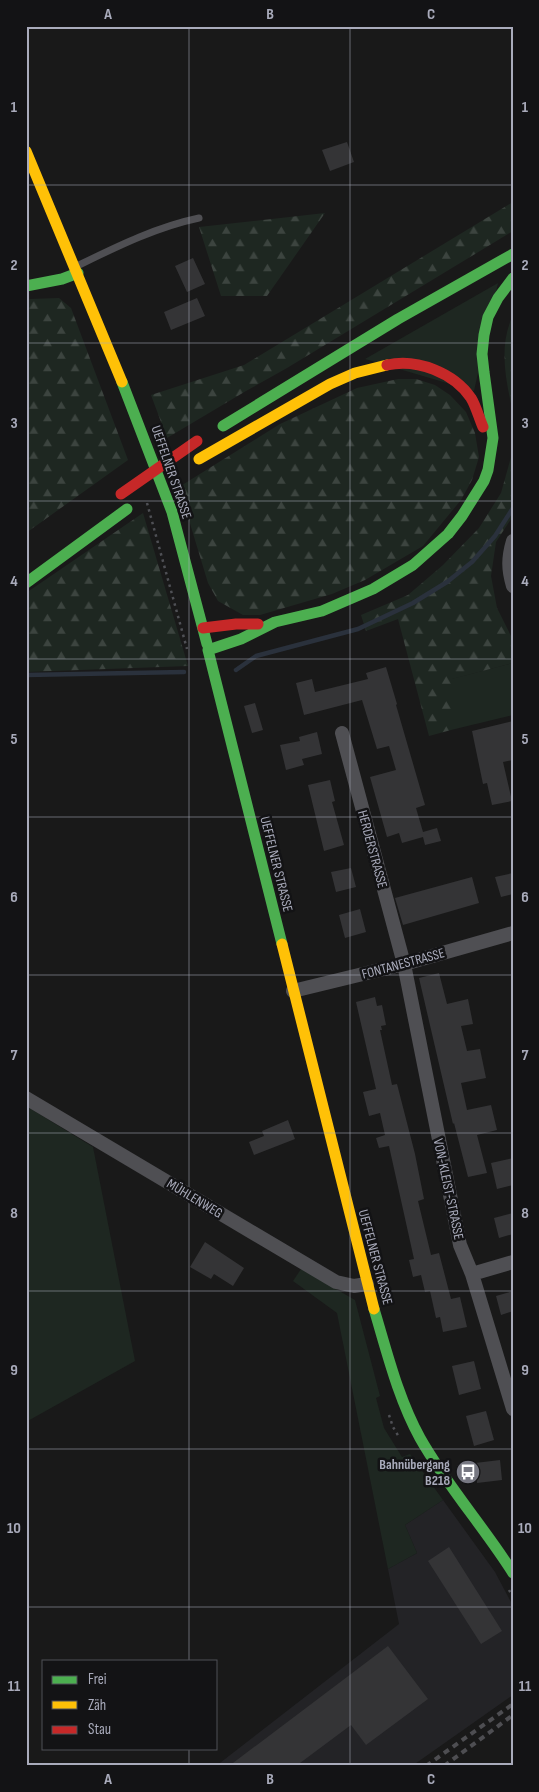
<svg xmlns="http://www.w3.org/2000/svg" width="539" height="1792" font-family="'Sofia Sans Condensed',sans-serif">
<defs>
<pattern id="forest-firs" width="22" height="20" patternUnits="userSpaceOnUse" patternTransform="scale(1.25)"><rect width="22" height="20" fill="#1e2721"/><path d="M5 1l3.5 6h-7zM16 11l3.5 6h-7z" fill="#3c443f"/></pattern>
</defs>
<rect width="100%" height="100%" fill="#191919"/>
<!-- built -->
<path fill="#232326" d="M443,1500L495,1572L513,1606V1695L412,1766H216L399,1624L388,1569L417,1553L405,1525Z"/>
<!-- green -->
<path fill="#1e2721" d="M498,283L474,391L365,359Z
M513,663V715L451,730V679Z
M26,1106L93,1147L135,1361L26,1422Z
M301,1269L355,1300L380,1396L376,1398L384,1428L402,1457L410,1454L443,1500L405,1525L417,1553L388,1569L337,1313L293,1281Z"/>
<!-- forest -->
<path fill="url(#forest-firs)" d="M513,202V231L287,368L246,391L167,438L151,395L244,365Z
M325,213L267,296H221L199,227Z
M59,298L71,308L128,460L26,533V300L31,299Z
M513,315V413C506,380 498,347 513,315Z
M398,379H416L435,385L450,395L466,412L475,433L479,457L472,480L461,500L423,546L365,580L332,594L260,615H243L218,601L208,583L179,487L280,424L357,388Z
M513,450V516L496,542L491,576L497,608L513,640V663L452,679L451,730L429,736L398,619L366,631L361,615L408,595L443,565L479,528L501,493Z
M143,513L188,666L26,672V593Z"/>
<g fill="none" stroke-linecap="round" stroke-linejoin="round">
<!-- stream -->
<path stroke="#2a313c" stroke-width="4.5" d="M236,670L256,656L358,629L413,603L447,582L472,562L495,536L513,508
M26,675L184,672"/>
</g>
<!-- building -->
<path fill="#343436" d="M347,142L354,162L330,171L322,150Z
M193,258L205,284L187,292L175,266Z
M197,298L205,316L171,330L164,312Z
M386,667L397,704L396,705L425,805L416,808L423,832L437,828L441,841L425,845L423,837L402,843L399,833L387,837L370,777L396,770L389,746L377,749L362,700L304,715L296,683L312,679L315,692L368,679L366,673Z
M255,703L263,730L252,733L244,706Z
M513,721V760L503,762L512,801L492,805L487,783L483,784L472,731Z
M317,732L322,754L302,759L304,765L286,770L280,745L300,741L299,737Z
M330,780L335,801L332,802L344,845L324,851L308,785Z
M351,868L356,887L336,892L331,872Z
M513,873V894L501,897L495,877Z
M472,877L479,903L403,925L395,898Z
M360,909L366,932L345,938L339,915Z
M439,973L447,1004L468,999L473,1024L461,1026L467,1051L480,1049L486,1078L461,1083L467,1110L491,1105L497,1130L477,1135L487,1173L468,1177L454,1123L453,1124L419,978Z
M375,997L377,1006L382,1005L386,1025L381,1026L382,1030H380L392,1085L397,1084L415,1154L424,1199L418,1201L431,1255L439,1253L451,1299L460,1297L467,1327L443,1332L440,1317L436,1318L430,1291L425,1292L421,1275L413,1277L409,1260L414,1259L389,1146L379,1148L376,1138L385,1135L380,1113L369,1116L363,1092L376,1089L356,1002Z
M288,1120L295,1139L254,1155L249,1142L264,1136L262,1131Z
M513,1158V1185L497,1189L491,1163Z
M513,1213V1234L499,1238L494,1218Z
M205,1242L244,1268L233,1286L214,1274L211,1279L190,1267Z
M513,1291V1311L501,1315L496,1296Z
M474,1361L481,1389L459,1395L452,1366Z
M486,1411L494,1440L474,1446L466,1416Z
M500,1460L502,1480L477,1483L475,1463Z
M449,1547L502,1631L481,1644L428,1561Z
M388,1646L428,1699L366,1745L351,1725L296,1766H229Z"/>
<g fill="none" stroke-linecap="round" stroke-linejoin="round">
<!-- path -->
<path stroke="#4f5055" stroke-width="2.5" stroke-dasharray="2.5 4" stroke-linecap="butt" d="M147,503L187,649
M389,1415L393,1427L399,1437
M509,1590L513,1597"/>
<!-- lane -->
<path stroke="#4f4f53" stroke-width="7" d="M77,266C116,247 156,227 199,218"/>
<!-- street -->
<path stroke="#4f4f53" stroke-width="14" d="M513,541C508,558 508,569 513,586
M342,733L404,964L460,1245L472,1274L513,1409
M293,991L404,964L513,933
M26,1098L336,1282L354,1286L367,1284
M472,1274L513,1262"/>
<!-- fast -->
<path stroke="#4caf50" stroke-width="11" d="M26,286L62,279L78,273
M122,382L172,512L207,644
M223,426L398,319L513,254
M26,583L127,509
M208,650L282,944
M208,650L241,639L275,622L322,611L373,589L413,565L448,534L462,516L484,481L488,470L493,438L484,372L482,354L484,335L488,317L498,298L513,278
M374,1309C387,1352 398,1398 420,1438C447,1486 484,1527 513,1573"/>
<!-- slow -->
<path stroke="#ffc107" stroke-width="11" d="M26,151L122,382
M199,459L330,384L355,373L387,365
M282,944L374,1309"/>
<!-- jam -->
<path stroke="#c62828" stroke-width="11" d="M387,365C417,358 454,373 471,398C476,406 479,418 483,427
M203,628L236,624H258"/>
<!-- rail -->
<path stroke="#4e4e52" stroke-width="4" stroke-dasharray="6 5" stroke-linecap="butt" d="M426,1766L513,1704
M444,1766L513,1715"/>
<!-- jam-bridge -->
<path stroke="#c62828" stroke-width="11" d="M121,494L197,441"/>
</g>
<!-- grid -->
<path fill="none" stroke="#a9abbb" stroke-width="1" stroke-opacity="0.55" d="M189,26V1661M350,26V1766M26,185H513M26,343H513M26,501H513M26,659H513M26,817H513M26,975H513M26,1133H513M26,1291H513M26,1449H513M26,1607H513M189,1748V1766"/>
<!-- icons -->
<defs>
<g id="bus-disc" transform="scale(1.25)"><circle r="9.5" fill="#777882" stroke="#131315"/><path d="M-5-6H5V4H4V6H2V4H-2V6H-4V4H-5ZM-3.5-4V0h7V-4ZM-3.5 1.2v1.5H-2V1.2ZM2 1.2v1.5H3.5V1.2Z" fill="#fff"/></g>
</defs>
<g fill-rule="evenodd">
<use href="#bus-disc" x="468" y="1472"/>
</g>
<g text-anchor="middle" stroke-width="5" stroke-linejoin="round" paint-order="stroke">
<!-- street labels -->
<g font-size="14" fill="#a9abbb" stroke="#131315">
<text transform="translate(172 472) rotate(71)" y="5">UEFFELNER STRASSE</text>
<text transform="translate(373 849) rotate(75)" y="5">HERDERSTRASSE</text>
<text transform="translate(277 864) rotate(76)" y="5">UEFFELNER STRASSE</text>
<text transform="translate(403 963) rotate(-15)" y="5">FONTANESTRASSE</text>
<text transform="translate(449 1189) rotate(78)" y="5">VON-KLEIST-STRASSE</text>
<text transform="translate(195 1198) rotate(31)" y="5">MÜHLENWEG</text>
<text transform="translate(376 1257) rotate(75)" y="5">UEFFELNER STRASSE</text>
</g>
<!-- poi labels -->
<g font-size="14" font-weight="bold" fill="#a9abbb" stroke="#131315" text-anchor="end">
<text x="450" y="1469">Bahnübergang<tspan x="450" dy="16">B218</tspan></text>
</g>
</g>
<!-- border -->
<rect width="539" height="1792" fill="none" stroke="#131315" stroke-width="55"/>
<!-- legend -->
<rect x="42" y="1660" width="175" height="90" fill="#131315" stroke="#4f5057"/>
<rect x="52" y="1676" width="25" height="8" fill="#4caf50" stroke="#4f5057"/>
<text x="88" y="1684" font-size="15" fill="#a9abbb">Frei</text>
<rect x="52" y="1701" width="25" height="8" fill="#ffc107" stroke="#4f5057"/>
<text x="88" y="1710" font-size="15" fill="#a9abbb">Zäh</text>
<rect x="52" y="1726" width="25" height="8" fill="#c62828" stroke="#4f5057"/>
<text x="88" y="1734" font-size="15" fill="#a9abbb">Stau</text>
<rect x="28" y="28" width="484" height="1736" fill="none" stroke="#a9abbb" stroke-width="2"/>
<g font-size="16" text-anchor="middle" font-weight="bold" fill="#a9abbb">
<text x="108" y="19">A</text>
<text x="270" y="19">B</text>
<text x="431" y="19">C</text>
<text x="14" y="112">1</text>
<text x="525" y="112">1</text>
<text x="14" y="270">2</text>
<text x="525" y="270">2</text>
<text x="14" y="428">3</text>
<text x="525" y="428">3</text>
<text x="14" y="586">4</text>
<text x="525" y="586">4</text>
<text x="14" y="744">5</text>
<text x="525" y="744">5</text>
<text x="14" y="902">6</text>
<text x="525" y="902">6</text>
<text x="14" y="1060">7</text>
<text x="525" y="1060">7</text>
<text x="14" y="1218">8</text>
<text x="525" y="1218">8</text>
<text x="14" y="1375">9</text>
<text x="525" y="1375">9</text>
<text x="14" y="1533">10</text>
<text x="525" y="1533">10</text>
<text x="14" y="1691">11</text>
<text x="525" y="1691">11</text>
<text x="108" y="1784">A</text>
<text x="270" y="1784">B</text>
<text x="431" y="1784">C</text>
</g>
</svg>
